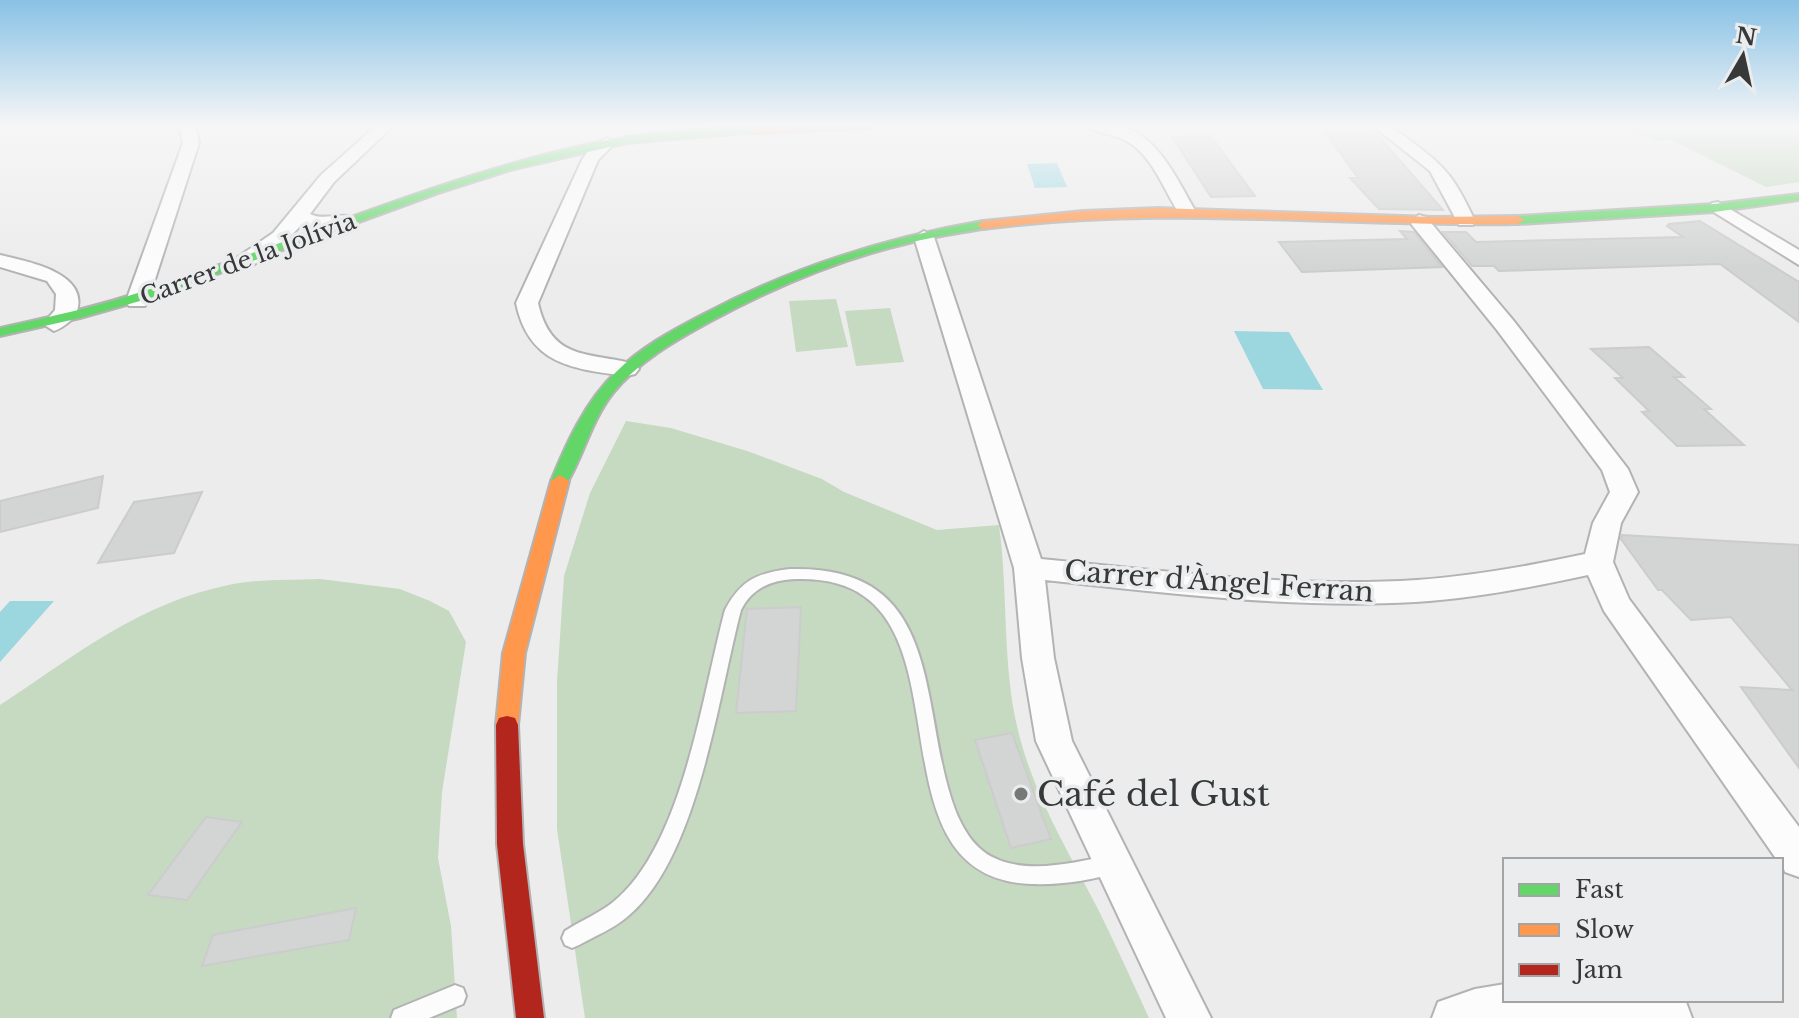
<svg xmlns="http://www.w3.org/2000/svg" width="1799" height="1018" font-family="'Libre Baskerville',serif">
<rect width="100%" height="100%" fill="#ececed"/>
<!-- green -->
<path fill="#c5dac1" d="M1622,125H1772L1789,133L1799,132V182L1766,187L1669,139L1656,141Z
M836,299L848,347L796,352L789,301Z
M890,308L904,362L856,366L845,311Z
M626,421L671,428L747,451L822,479L844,492L937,530L999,525C1009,598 1001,671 1021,742C1038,803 1072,858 1100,913C1117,948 1133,983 1149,1018H585L557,829V682L564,576L590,493Z
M320,579L400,589L430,601L449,611L466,642L442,792L438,858L451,926L457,1018H0V705C78,654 138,603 233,584C261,579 292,580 320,579Z"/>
<!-- water -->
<path fill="#9cd7e0" d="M1057,163L1067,187L1035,188L1027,164Z
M1234,331L1289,332L1323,390L1263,389Z
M10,601H54L0,662V612Z"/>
<!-- building -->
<path fill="#d3d4d4" stroke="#cccccd" stroke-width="2" d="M1325,132L1376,133L1443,210L1379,209L1350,178H1358Z
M1211,136L1238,173L1255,196L1211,197L1172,137Z
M1700,221L1799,282V322L1720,264L1499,271L1494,266H1472L1443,232H1466L1476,242L1683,237L1667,226L1669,224Z
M1400,231L1414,232L1442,267L1302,272L1279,242L1407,239Z
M1649,347L1684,377H1674L1711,409H1704L1744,445L1677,446L1642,412L1649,411L1615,378H1623L1591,349Z
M103,476L98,508L0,532V501Z
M202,492L174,553L98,563L134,502Z
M1622,535L1799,545V768L1741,687L1792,690L1731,617L1691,620L1662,590H1658L1621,539Z
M801,607L796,711L736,713L747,609Z
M1012,733L1051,839L1011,848L975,740Z
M206,817L242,822L187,900L148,895Z
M356,908L349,940L202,966L213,935Z"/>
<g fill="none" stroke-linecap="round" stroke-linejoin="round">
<!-- lane casing -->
<g stroke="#b3b3b4" stroke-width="4">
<path id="lane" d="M790,569C949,564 917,712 956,812C965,833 977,852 999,860C1035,874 1078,861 1114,855L1121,858L1124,864L1121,870C1095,881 1059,885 1031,884C852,877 989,573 796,579C771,580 752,588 741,610C718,697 698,859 627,917C613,929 595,936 579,945L572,948L565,945L562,938L565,931C580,921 598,914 612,903C683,847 702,695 725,610C741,580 757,573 790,569Z
M455,985L463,988L466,996L463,1004L429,1018H391L394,1010Z"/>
</g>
<!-- street casing -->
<g stroke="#b3b3b4" stroke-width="4">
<path id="street" d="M179,125H195L199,143L148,301L145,306H129L126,301L183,143Z
M377,125H394L334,182L310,214C325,222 346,209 359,221L357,225L311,229L301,225C288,240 252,274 232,269L229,265L232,261L273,233L321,175Z
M1084,125C1095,125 1106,124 1116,125C1158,133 1177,180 1196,212L1193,216H1181C1163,190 1154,156 1125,140C1113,133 1095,134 1084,125Z
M1372,125C1391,125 1398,131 1412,142C1448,168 1456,181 1475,221L1473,225H1459L1430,171Z
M607,138L615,143L598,160L538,303C551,361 588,352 635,364L639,369L635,374L627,376C573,369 529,365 516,303L582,160L591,147Z
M1718,202L1799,250V265L1712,211L1709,207L1712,203Z
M1419,215L1426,217L1513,320L1628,469L1638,492L1621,523L1613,562L1629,599L1799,827V877L1785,872L1781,860H1777L1604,611L1588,575C1531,587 1473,599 1415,602C1292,609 1167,593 1045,580L1054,658L1072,741L1211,1018H1166L1036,741L1022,658L1014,568L914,237L924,231L934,237L1041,559C1165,571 1292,588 1417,580C1474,576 1529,566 1585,554L1593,523L1610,492L1602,470L1497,330L1412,225L1410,221Z
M0,255C25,261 89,272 77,311C74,320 62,328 54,331L43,324L55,310L56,294L47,281L0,267Z
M1505,984V1000H1680L1686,1002L1692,1018H1432L1438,1002L1475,989Z"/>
</g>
<!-- fast casing -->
<g stroke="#b3b3b4" stroke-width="4">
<path id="fast" d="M754,127L759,130L758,132L627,143L514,169L441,192L154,297L80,318L0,336V328C50,317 99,306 147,290C293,242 434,179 585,145C640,132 697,129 754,127Z
M1799,194V200L1714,212L1518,224L1512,220L1518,216L1714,204Z
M983,221L989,225L987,228C961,233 935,236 909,243C840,259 774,287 711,321C676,340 639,361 613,393C591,421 584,455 566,485H554L551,481C567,442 585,402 616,372C640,348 671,331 702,315C791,268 883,238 983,221Z"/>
</g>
<!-- slow casing -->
<g stroke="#b3b3b4" stroke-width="4">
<path id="slow" d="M796,125H876L871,128L754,133L749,130L754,127Z
M1158,208L1434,217L1518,216L1524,220L1518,224C1337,227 1165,205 983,229L977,225L983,221L1083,211Z
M560,475L569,481L525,653L518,725L515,732L507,734L499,732L496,725L503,653L551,481Z"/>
</g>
<!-- jam casing -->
<g stroke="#b3b3b4" stroke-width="4">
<path id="jam" d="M507,716L515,718L518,725L523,844L544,1018H516L497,844L496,725L499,718Z"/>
</g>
<!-- lane -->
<use href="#lane" fill="#fcfcfc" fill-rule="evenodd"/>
<!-- street -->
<use href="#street" fill="#fcfcfc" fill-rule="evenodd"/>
<!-- fast -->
<use href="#fast" fill="#63d668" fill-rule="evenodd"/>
<!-- slow -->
<use href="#slow" fill="#ff974d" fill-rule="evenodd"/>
<!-- jam -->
<use href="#jam" fill="#b3261e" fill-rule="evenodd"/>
</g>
<!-- sky -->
<linearGradient id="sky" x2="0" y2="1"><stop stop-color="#89c2e5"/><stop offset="0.47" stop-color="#f6f6f7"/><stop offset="1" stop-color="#f6f6f7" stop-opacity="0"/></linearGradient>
<rect width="1799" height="268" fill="url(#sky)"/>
<!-- markers -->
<circle fill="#767777" stroke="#ebecee" stroke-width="3" cx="1021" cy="794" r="8"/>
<g text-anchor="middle" stroke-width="7" stroke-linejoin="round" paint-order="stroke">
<!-- far-street labels -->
<g font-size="24" fill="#373838" stroke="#ebecee">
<text transform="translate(248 259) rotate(-20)" y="8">Carrer de la Jolívia</text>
</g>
<!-- street labels -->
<g font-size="28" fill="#373838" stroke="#ebecee">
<text transform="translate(1219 581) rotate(4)" y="10">Carrer d'Àngel Ferran</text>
</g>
<!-- near-poi labels -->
<g font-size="34" fill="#373838" stroke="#ebecee" text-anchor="start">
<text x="1037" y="806">Café del Gust</text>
</g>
</g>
<!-- legend -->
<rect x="1503" y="858" width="280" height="144" fill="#ebecee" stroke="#a3a4a5" stroke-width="2"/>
<rect x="1519" y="884" width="40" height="12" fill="#63d668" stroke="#a3a4a5" stroke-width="2"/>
<text x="1575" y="898" font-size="24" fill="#373838">Fast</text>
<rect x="1519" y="924" width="40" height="12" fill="#ff974d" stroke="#a3a4a5" stroke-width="2"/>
<text x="1575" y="938" font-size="24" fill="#373838">Slow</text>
<rect x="1519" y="964" width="40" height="12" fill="#b3261e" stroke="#a3a4a5" stroke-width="2"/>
<text x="1575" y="978" font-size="24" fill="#373838">Jam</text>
<!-- north arrow -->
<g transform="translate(1743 56) rotate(9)" stroke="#ebecee" stroke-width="6" paint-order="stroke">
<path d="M0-6L14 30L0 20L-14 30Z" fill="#373838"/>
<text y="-12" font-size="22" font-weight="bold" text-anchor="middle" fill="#373838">N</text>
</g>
</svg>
